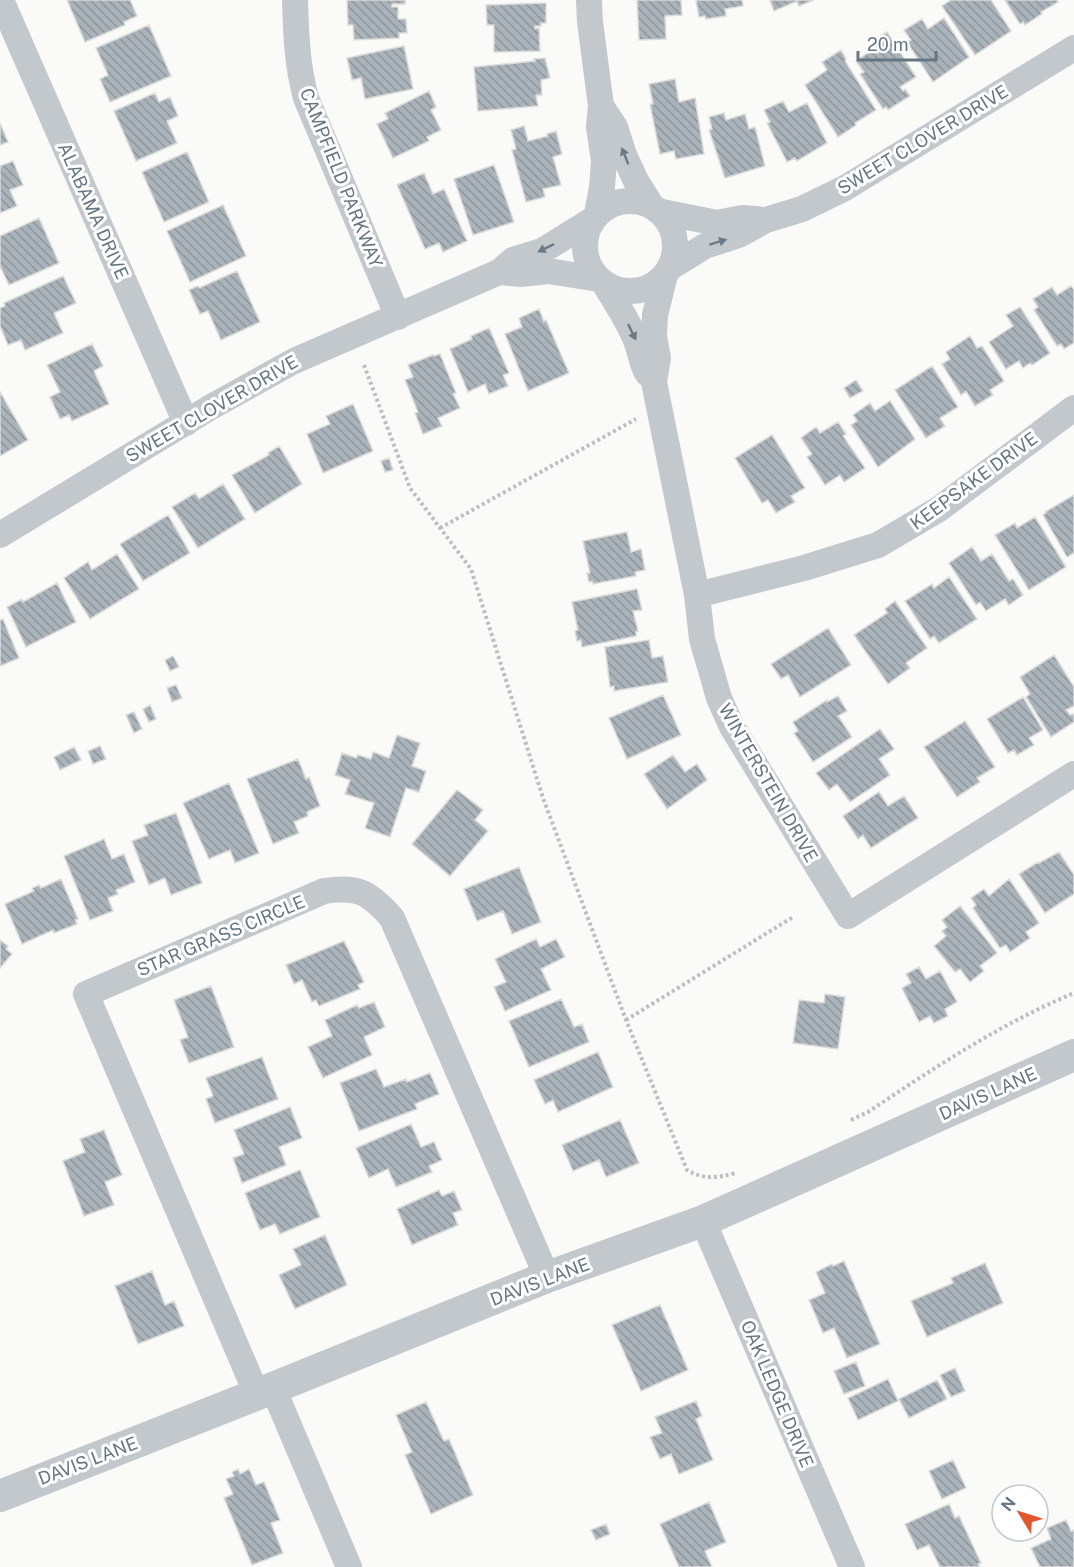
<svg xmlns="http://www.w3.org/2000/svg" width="1074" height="1567" font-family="'Public Sans',sans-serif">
<defs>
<pattern id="building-back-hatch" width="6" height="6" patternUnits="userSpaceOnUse" patternTransform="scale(1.5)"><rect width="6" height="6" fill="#aab3b9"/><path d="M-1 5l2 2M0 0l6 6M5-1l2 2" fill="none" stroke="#8e969c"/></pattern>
</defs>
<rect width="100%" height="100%" fill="#fafaf8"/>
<!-- building -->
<path fill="url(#building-back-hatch)" stroke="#dcdcda" stroke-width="1.5" d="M67,0H130L137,16L124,22L125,25L85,42Z
M347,0H405V4H392V7H398V19H406L407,33H399V38L354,40L353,25H348Z
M637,0H681L682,15L665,16L666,39L639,40Z
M696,0H742L743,6L725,9L726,16L706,19L705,16L699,17Z
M770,0H814L799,6L797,1L774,11Z
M951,0H991L1011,31L975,55L942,6Z
M1005,0H1057L1058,2L1041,12L1042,14L1025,25L1023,22L1020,24Z
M546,3V23H541V26H535V29L539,28L540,51L494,52V25H487L486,5Z
M944,18L969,57L933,82L907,42L911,40L904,30L922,19L928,29Z
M149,25L171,76L110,102L100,79L108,75L96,48Z
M887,32L916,77L900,87L903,91L905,89L910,96L888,110L886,107L883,109L860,74L864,72L856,61L875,48L871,42Z
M404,46L413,89L365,99L361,78L352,80L347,58Z
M841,50L846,59L845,61L876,110L855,123L856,125L838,137L805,85L827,70L822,62Z
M545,58L550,78L541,80L542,95H536L538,106L478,111L474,67L535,61L534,59Z
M675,79L679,102L695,98L704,154L676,159L674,151L660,154L650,104H653L649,84Z
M429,91L436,107L431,110L441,130L427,137L429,141L393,158L377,124L388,119L385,113Z
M155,93L159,102L170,97L178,116L167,121L177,143L136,161L114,111Z
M783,101L789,112L807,103L827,143L797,161L795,158L787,162L767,123L770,122L764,110Z
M724,113L726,120L745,114L749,129L755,127L765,166L725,178L709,130L712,129L709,117Z
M0,123L8,142L0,145Z
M524,126L528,141L548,136L547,134L556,131L562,154L553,157L561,185L543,189L545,197L526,202L512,150L516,149L511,130Z
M187,152L209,202L164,222L142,172Z
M13,161L23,185L10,190L17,206L0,213V166Z
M494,165L514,222L473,235L454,179Z
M424,173L433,194L444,189L467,241L443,252L439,243L425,249L397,185Z
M223,205L246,256L190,282L167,231Z
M39,218L59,263L9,285L0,266V236Z
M237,271L260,322L221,340L208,311L200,314L189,290L198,286L199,288Z
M63,276L76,303L54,313L63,333L25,350L21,340L8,345L0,326V308L5,306L4,303Z
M1071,286L1074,290V343L1064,349L1061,344L1057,346L1034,310L1038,307L1033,299L1052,287L1057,295Z
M1020,307L1050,353L1032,365L1030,363L1023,368L1019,361L1006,369L989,342L1013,326L1006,315Z
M539,309L544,322L546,320L569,373L528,391L505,334L522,327L519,318Z
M489,328L509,373L503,375L508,386L489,394L485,384L468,392L450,349L472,339L471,336Z
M970,336L977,348L982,346L1004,381L990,390L993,395L975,406L966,391L961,395L942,364L950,359L946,352Z
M92,344L103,366L94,371L109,404L72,421L69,415L60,419L50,397L60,392L47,365Z
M440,354L456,393L453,394L460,408L438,418L442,426L423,434L415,413L418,412L405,380L413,377L408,365L433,355L434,356Z
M932,366L958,407L940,418L945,426L926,438L895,390Z
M856,380L863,391L850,398L844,388Z
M0,392L28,440L0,456Z
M890,401L915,439L878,467L851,425L857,421L853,415L870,403L875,411Z
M353,404L373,451L323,473L307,434L330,424L326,416Z
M838,422L846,434L843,436L865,468L844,482L840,475L825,485L807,457L812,454L801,438L816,427L820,433Z
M772,435L805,488L791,496L795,502L776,513L768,500L762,503L735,458Z
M279,446L302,484L255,513L232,475L269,455L268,453Z
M389,458L393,470L385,472L381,461Z
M223,484L245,519L198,548L172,507L195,493L199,499Z
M1074,495V553L1067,557L1043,515L1046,513L1045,512Z
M168,515L190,553L143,581L120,544Z
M1035,517L1066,567L1029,590L995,535L1015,523L1017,528Z
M627,532L631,552L641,549L645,570L635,572L636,576L593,584L592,581L589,582L587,573H590L583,541Z
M972,547L981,561L992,554L1009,581L1013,579L1023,595L1009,605L1005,599L986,611L980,602L976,605L949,563Z
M117,554L139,589L90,619L64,578L88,562L92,570Z
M949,577L977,619L939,643L934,636L930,639L905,601L932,584L934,588Z
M57,583L76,622L26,647L7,607L22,599L23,602Z
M637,589L642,610L633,611L638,631L636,632V636L582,647L581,640L577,641L575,631L578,630L572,602Z
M895,601L927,648L906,663L910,668L888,684L854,635L887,613L885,609Z
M3,619L19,658L0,666V620Z
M828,628L851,665L800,697L788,675L781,679L771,664Z
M649,640L652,658L663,656L668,682L614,691V686L610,687L605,647Z
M1054,655L1074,687V706L1066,710L1070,715L1074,714V722L1051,737L1026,697L1030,694L1020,677Z
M173,656L179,667L170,671L165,660Z
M176,685L182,698L172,702L167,688Z
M663,695L681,735L627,759L609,718Z
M838,696L847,711L838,716L852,737L813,762L794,733L798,731L793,722L827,700V702Z
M1023,697L1043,730L1029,738L1034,745L1017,755L1014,750L1008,753L987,719Z
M150,705L156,719L149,722L143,709Z
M134,712L142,729L134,733L126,715Z
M965,721L995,767L977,778L980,782L957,797L924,747Z
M880,729L894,749L879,759L890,775L850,802L837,784L829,790L816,773Z
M397,735L420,743L412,766L426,771L419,792L406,788L390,837L365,828L374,803L345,794L350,780L335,775L342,753L356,758L358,755L371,759L373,752L389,758Z
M100,746L106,759L93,764L88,751Z
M74,747L81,760L60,770L54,757Z
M673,755L685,772L697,764L707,780L667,809L644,774Z
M298,759L306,779L309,777L320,806L307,812L308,816L294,822L299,833L273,844L247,779Z
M229,783L259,853L235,863L230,850L209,859L183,803Z
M457,790L483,810L475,820L488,831L450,876L412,844Z
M879,792L888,806L904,796L918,818L871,848L863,835L858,839L843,816Z
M176,813L202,883L171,895L165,878L149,885L132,841L148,835L144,825Z
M104,839L112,859L124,854L135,882L116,890L118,894L108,898L113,911L90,920L64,856Z
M1059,852L1074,875V894L1045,913L1019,874L1038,862L1039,863Z
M519,867L541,922L512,934L503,911L477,921L464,889Z
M61,879L78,919L75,920L77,924L54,933L53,930L22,944L5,904L34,891L32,888L39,885L41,888Z
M1009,879L1039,923L1026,932L1030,938L1010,952L1006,945L1000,948L973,908L976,905L971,898L984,889L989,896Z
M960,906L997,953L980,966L984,971L970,982L960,969L955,972L934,946L946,936L942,931L947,927L942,920Z
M536,939L540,947L556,939L565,957L541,969L551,990L505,1011L494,987L506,982L495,959Z
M0,940L8,946L6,949L12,954L0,968Z
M344,941L364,982L358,985L360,989L319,1006L316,1000L312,1002L302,980L294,984L286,965Z
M919,967L926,979L940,971L957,1002L945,1009L948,1016L934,1023L930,1016L919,1022L902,988L911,983L906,974Z
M211,986L234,1047L189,1063L180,1040L188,1037L174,1000Z
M825,994L845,997L838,1049L793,1043L799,1000L824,1003Z
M561,999L574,1027L582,1024L589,1042L529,1067L509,1021Z
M374,1002L385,1027L364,1037L372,1055L323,1078L308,1047L332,1036L325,1020L357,1005L359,1008Z
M598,1052L613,1087L558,1112L553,1100L545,1104L534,1080Z
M262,1057L278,1099L215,1123L206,1099L213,1096L206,1078Z
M376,1069L384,1087L406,1079L407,1082L430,1073L439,1094L415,1104L417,1109L359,1131L340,1083Z
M290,1107L302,1138L279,1147L286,1165L242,1183L233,1158L244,1154L234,1130Z
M620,1120L639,1163L606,1177L599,1160L573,1171L562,1145Z
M411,1124L421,1147L434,1142L442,1160L429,1166L432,1172L396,1187L388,1169L369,1178L356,1148Z
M104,1130L122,1175L105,1182L114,1205L84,1216L63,1161L85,1152L80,1139Z
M300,1170L320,1217L280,1234L275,1224L260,1230L245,1193Z
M439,1190L442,1196L454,1191L462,1210L453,1213L458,1225L412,1245L397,1209Z
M325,1235L347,1285L295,1309L279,1275L301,1265L293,1249Z
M844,1261L880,1344L847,1358L834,1328L823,1333L809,1300L825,1293L816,1272L832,1264L833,1266Z
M985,1263L1003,1303L927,1337L911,1301L953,1283L951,1278Z
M152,1271L165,1305L174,1301L184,1326L138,1344L115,1286Z
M660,1305L688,1370L641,1391L612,1325Z
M856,1362L865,1386L844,1394L834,1371Z
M955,1368L965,1391L951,1397L940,1375Z
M888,1379L898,1401L858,1420L848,1398Z
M937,1380L947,1399L909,1418L899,1399Z
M696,1401L702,1416L696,1419L713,1460L679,1474L671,1454L660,1459L650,1437L662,1433L655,1417Z
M426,1402L444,1441L449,1439L473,1495L431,1514L405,1455L412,1452L396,1415Z
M953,1460L966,1488L942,1499L929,1471Z
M238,1469L240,1474L249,1469L256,1485L264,1482L280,1520L271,1523L283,1553L252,1565L224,1498L233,1494L226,1479L234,1476L232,1472Z
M709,1502L726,1542L705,1551L712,1567H679L660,1524Z
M949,1504L955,1518L959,1516L981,1563L978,1564L980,1567H940L929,1545L917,1550L905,1524Z
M1066,1520L1071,1531L1074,1530V1567H1040L1031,1548L1051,1539L1047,1528Z
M606,1524L610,1534L596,1540L591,1530Z"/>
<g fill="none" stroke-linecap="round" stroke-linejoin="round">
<!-- path -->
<path stroke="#bbbfc2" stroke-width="4" stroke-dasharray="3 3" stroke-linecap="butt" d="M364,365L410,488L471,569L543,798L626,1020L687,1170C704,1180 717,1178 736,1173
M440,528L636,419
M626,1020L793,917
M851,1120L868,1112C934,1068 1000,1024 1074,993"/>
<!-- minor -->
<path stroke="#c3c8cc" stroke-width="26" d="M1,0L186,423
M295,0C296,34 297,65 306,98L398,317
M589,0L590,22L601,106L599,127L604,161L602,187L597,214
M603,109L615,127L624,155L636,181L651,205
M585 246a45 45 0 1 1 90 0a45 45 0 1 1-90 0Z
M662,212L717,223L742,218L757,219
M671,267L705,246L739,235L766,220L802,209L845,188L1074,48
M500,272L521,274L548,271L599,279
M665,275L655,315L654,337L658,358L654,382L697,595L702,639L719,698L732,727L848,916L1074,774
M604,283C615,301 627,319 635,338C641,351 640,362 648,374
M0,535L211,407L294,361L499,272L513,260L542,251L592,220
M697,595L804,568L878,545L939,509L1074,408
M703,1221L852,1567
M273,1388L349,1567
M257,1395L86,994L324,891C358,886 369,892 392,918L547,1277"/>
<!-- tertiary -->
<path stroke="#c3c8cc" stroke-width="32" d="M0,1496L273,1388L547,1277L703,1221L1074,1055"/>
</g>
<!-- one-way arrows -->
<defs><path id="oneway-solid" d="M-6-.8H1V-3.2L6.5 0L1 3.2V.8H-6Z" transform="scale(1.5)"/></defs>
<g fill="#6a7a87">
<use href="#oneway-solid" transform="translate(625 156) rotate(-112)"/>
<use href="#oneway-solid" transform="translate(718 242) rotate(-17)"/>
<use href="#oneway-solid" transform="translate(546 248) rotate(154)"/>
<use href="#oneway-solid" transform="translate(632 332) rotate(64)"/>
</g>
<g text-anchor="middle" stroke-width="6" stroke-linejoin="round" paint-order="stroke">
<!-- street labels -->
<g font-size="18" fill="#657683" stroke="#fff">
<text transform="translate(923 140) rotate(-31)" y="6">SWEET CLOVER DRIVE</text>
<text transform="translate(341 178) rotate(68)" y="6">CAMPFIELD PARKWAY</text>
<text transform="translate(93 211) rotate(66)" y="6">ALABAMA DRIVE</text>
<text transform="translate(212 409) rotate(-30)" y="6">SWEET CLOVER DRIVE</text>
<text transform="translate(974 481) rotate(-36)" y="6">KEEPSAKE DRIVE</text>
<text transform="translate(768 783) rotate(60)" y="6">WINTERSTEIN DRIVE</text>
<text transform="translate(221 936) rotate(-23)" y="6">STAR GRASS CIRCLE</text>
<text transform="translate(988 1094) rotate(-24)" y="6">DAVIS LANE</text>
<text transform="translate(540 1282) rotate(-21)" y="6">DAVIS LANE</text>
<text transform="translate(777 1394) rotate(67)" y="6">OAK LEDGE DRIVE</text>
<text transform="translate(88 1461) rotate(-21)" y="6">DAVIS LANE</text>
</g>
</g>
<!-- north arrow -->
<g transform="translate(1020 1513) rotate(308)"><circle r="28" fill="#ffffff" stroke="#c1c8cd" stroke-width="1.5"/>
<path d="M0-4.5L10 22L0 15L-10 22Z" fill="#e4572e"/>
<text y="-9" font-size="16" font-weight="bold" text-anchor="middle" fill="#657683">N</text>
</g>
<!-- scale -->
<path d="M858 51v9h78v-9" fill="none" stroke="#657683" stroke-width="3"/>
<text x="867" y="51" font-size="18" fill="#657683" stroke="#ffffff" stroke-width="4.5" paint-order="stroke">20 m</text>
</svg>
